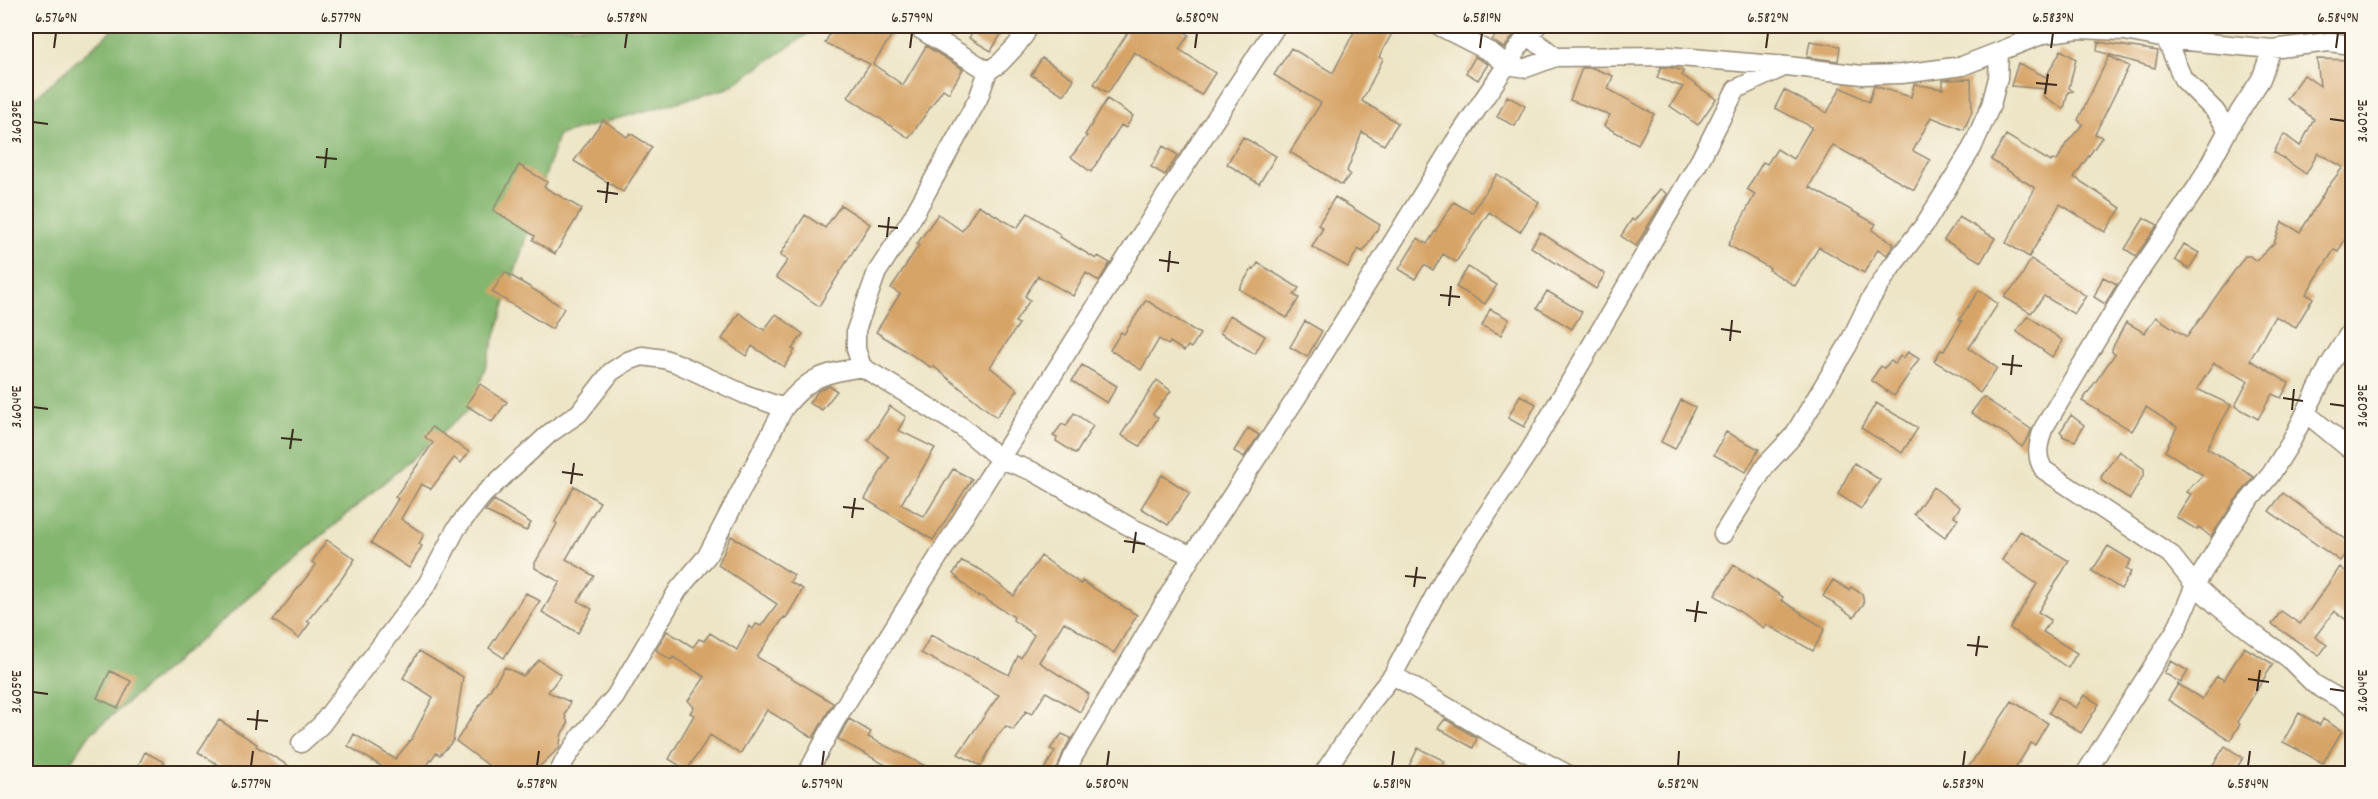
<svg xmlns="http://www.w3.org/2000/svg" width="2378" height="799" font-family="Dekko,sans-serif">
<rect width="100%" height="100%" fill="#fbf7ec"/>
<filter id="ink" filterUnits="userSpaceOnUse"><feTurbulence type="fractalNoise" baseFrequency=".0167" numOctaves="2"/><feDisplacementMap in="SourceGraphic" scale="12" xChannelSelector="R" yChannelSelector="G"/><feConvolveMatrix kernelMatrix="1 2 1 2 8 2 1 2 1" color-interpolation-filters="sRGB"/></filter>
<filter id="wash" filterUnits="userSpaceOnUse"><feTurbulence type="fractalNoise" baseFrequency=".008" numOctaves="4" result="noise"/><feDisplacementMap in="SourceGraphic" scale="24" xChannelSelector="R" yChannelSelector="G"/><feGaussianBlur stdDeviation="1.35" result="paint"/><feColorMatrix in="noise" values="0 0 0 0 0 0 0 0 0 0 0 0 0 0 0 0 0 1.4 0 .05"/><feComposite in="paint" operator="in"/></filter>
<g filter="url(#wash)">
<rect width="100%" height="100%" fill="#ede5c6"/>
<!-- forest -->
<path fill="#84b670" stroke="#607047" stroke-width="1.5" d="M117,26H819L728,88L558,135L473,406L89,735L63,773H26V105Z"/>
<g id="blocks">
<!-- building -->
<path fill="#d7a467" d="M834,26H898L873,64L903,85L926,46L963,69L949,93L943,89L909,138L848,97L870,64L825,43Z
M976,26H1006L991,51L969,38Z
M1114,26H1187L1184,31L1189,35L1179,49L1215,73L1201,95L1134,52L1108,93L1094,84L1127,34Z
M1357,26H1396L1379,57L1383,59L1362,101L1398,123L1384,145L1362,132L1347,171L1350,174L1342,185L1290,152L1321,103L1274,75L1291,48L1333,73Z
M1503,26H1521L1504,48L1492,40Z
M1810,41L1840,46L1838,61L1807,57Z
M2098,42L2158,51L2155,68L2097,51Z
M2061,50L2076,59L2069,88L2073,91L2068,92L2064,109L2043,96L2046,89L2011,86L2018,63L2046,77Z
M2109,56L2129,66L2095,134L2102,137L2074,177L2121,208L2105,232L2060,204L2029,257L2006,243L2035,188L1991,160L2006,135L2051,162L2052,160L2057,161L2066,144L2083,124L2078,120Z
M1475,57L1488,64L1478,80L1466,73Z
M1042,58L1074,79L1064,95L1031,75Z
M2317,59L2352,60V225L2338,252L2334,250L2306,294L2313,298L2296,327L2275,316L2250,360L2289,383L2281,398L2272,394L2258,419L2235,406L2248,381L2214,363L2197,389L2231,405L2207,448L2254,477L2234,502L2211,537L2199,527L2197,530L2176,517L2191,494L2186,492L2203,475L2165,451L2177,427L2146,407L2132,431L2082,401L2115,354L2112,352V349L2126,322L2145,333L2156,317L2187,337L2245,256H2250L2256,261L2274,243L2282,222L2300,232L2309,218L2325,191L2343,167L2318,153L2306,174L2274,152L2284,134L2300,146L2314,119L2287,99L2304,75L2320,86Z
M1661,67L1673,68L1683,71L1682,75L1716,99L1698,125L1670,106L1683,87L1657,78Z
M1582,68H1593L1613,76L1608,89L1654,114L1638,144L1604,126L1610,115L1570,100Z
M1971,79L1972,111L1964,130L1931,117L1913,151L1930,160L1914,190L1833,145L1809,187L1876,224L1872,230L1894,244L1887,255L1878,249L1864,273L1819,247L1795,286L1769,270L1770,268L1728,245L1755,194L1747,189L1763,162L1767,164L1777,149L1793,159L1812,127L1775,108L1784,90L1827,113L1841,87L1869,102L1874,86L1911,97L1914,84L1943,89V80Z
M1507,96L1525,106L1515,126L1497,117Z
M1107,99L1133,116L1126,128L1121,125L1091,172L1071,157L1087,136L1085,135Z
M603,120L627,137L630,133L652,147L623,192L574,161Z
M1243,137L1276,156L1259,184L1227,164Z
M1163,146L1178,155L1165,175L1151,167Z
M519,165L547,182L544,187L582,209L555,254L533,240L535,236L493,210Z
M1497,174L1539,202L1520,232L1489,212L1456,262L1443,254L1433,270L1424,265L1415,279L1399,269L1418,238L1427,244L1454,202L1472,213Z
M1660,189L1667,194L1636,246L1621,236L1632,219L1634,221Z
M1335,197L1380,225L1363,252L1358,249L1348,267L1312,247L1323,228L1318,225Z
M841,205L870,224L819,306L776,277L788,260L780,255L805,215L825,228Z
M978,205L1017,228L1028,213L1061,235L1060,237L1096,259L1098,256L1110,263L1099,281L1086,273L1073,296L1038,276L1025,296L1030,300L1015,322L1019,324L990,367L1018,390L996,417L933,366L932,368L876,332L900,294L891,288L919,245L917,244L938,214L962,231Z
M1959,217L1995,238L1981,262L1944,240Z
M2144,218L2158,225L2136,256L2125,249Z
M1540,232L1605,274L1596,289L1531,247Z
M2184,244L2199,253L2189,269L2175,260Z
M2031,259L2086,296L2074,314L2044,296L2031,313L2004,297L2018,282Z
M1258,263L1299,288L1294,295L1299,298L1287,318L1239,289L1252,268L1254,269Z
M1468,267L1497,285L1485,304L1456,287Z
M505,272L564,308L552,329L492,292Z
M2103,277L2117,284L2105,304L2094,297Z
M1979,290L1998,304L1969,348L1997,368L1980,393L1958,375L1934,361L1941,350L1944,351L1962,321L1959,320Z
M1547,291L1582,312L1572,329L1537,308Z
M1146,300L1200,334L1191,348L1188,346L1184,351L1170,342L1168,345L1159,339L1141,370L1110,350L1121,332L1124,334Z
M1490,309L1509,319L1501,335L1482,326Z
M739,313L764,330L776,314L803,334L792,349L795,350L784,367L752,346L746,356L722,339Z
M1230,315L1265,336L1255,354L1220,333Z
M2028,316L2063,341L2052,357L2016,331Z
M1305,321L1322,331L1307,357L1290,347Z
M1908,352L1919,359L1894,396L1871,380L1881,366L1884,368L1891,361L1895,364L1900,356L1903,358Z
M1082,365L1117,386L1107,403L1072,381Z
M1157,380L1171,391L1153,414L1158,418L1140,446L1121,435Z
M480,384L507,402L492,422L466,405Z
M829,386L837,391L822,410L809,403L818,391Z
M1520,395L1536,404L1524,427L1508,418Z
M1983,397L2031,429L2029,436L2022,447L2006,434L1971,413Z
M1681,400L1695,407L1675,449L1661,442Z
M1876,403L1918,428L1902,453L1861,428Z
M890,406L906,417L898,430L935,448L901,504L924,517L953,469L972,479L933,540L865,499L889,457L868,440Z
M1074,413L1093,426L1076,454L1056,441L1057,438L1053,436L1062,424L1066,426Z
M2071,415L2084,425L2075,441L2062,436L2063,434L2060,432Z
M432,427L469,452L461,463L454,458L431,489L421,484L401,519L424,534L419,544L422,546L409,568L371,543L398,499L395,497L433,443L425,437Z
M1248,428L1259,435L1244,457L1234,451Z
M1726,432L1759,449L1746,472L1714,455Z
M2119,451L2144,469V474L2130,499L2102,481L2101,477Z
M1854,463L1880,480L1861,509L1838,494Z
M1162,475L1190,493L1168,525L1141,508Z
M574,486L600,502L566,559L594,576L578,601L592,609L578,633L542,612L560,582L535,568V563L557,524L555,522Z
M1933,487L1960,507L1954,516L1958,519L1945,537L1914,514Z
M2283,493L2352,544L2340,561L2269,511Z
M494,500L531,523L526,531L485,511Z
M2020,531L2069,561L2038,612L2051,620L2043,632L2077,653L2068,668L2010,628L2037,584L2002,560Z
M731,536L794,575L790,582L803,589L786,618L784,617L757,657L833,703L813,738L767,710L740,754L710,735L687,770L669,759L694,715L690,713L694,707L688,701L705,677L673,657L671,660L656,650L667,631L693,647L699,639L704,641L710,633L737,650L749,626L753,629L756,624L761,626L777,604L718,565Z
M327,540L355,559L340,581L307,621L310,623L299,638L273,620L316,565L312,562Z
M2108,546L2131,560L2126,569L2131,572L2121,589L2092,571Z
M1041,556L1081,584L1082,581L1137,615L1114,653L1064,622L1039,662L1089,694L1080,712L1046,692L1032,714L1026,711L1013,730L1006,726L997,736L981,766L958,754L999,695L921,653L931,635L1009,675L1018,656L1021,658L1034,635L1013,620L1014,617L979,595L978,597L953,574L962,561L981,570L1014,596Z
M1734,565L1783,597L1781,600L1802,613L1801,614L1825,628L1813,651L1766,624L1764,628L1715,595Z
M2340,567L2352,576V624L2334,611L2315,637L2327,645L2319,656L2272,624L2281,611L2300,624Z
M1833,580L1849,590L1851,587L1862,594L1864,603L1854,617L1823,596Z
M526,593L540,601L504,658L489,648Z
M2244,647L2273,664L2237,722L2240,724L2230,740L2168,700L2178,684L2202,699L2217,676L2224,680Z
M419,651L463,677L453,741L440,755L436,753L421,774H382L386,769L348,746L354,734L395,759L411,740L433,697L403,678Z
M539,660L561,675L548,692L570,702L565,715L568,724L562,733L559,748L538,768L526,774H500L456,741L505,667L523,676Z
M2171,661L2188,671L2181,683L2164,673Z
M110,671L131,681L118,708L97,698Z
M2084,695L2099,704L2081,733L2049,713L2058,697L2076,708Z
M2012,701L2048,723L2035,745L2031,743L2012,774H1964Z
M2299,713L2320,725L2323,719L2342,731L2323,763L2283,742Z
M849,719L871,732L868,737L941,774H902L838,739Z
M1445,719L1477,738L1473,748L1438,728Z
M219,720L257,744L256,746L302,774H233L198,752Z
M1062,734L1071,738L1063,753L1055,774H1042L1055,751L1050,749Z
M2225,746L2243,758L2233,774H2207Z
M1418,748L1445,761L1439,774H1405Z
M145,752L164,762L159,774H134Z"/>
</g>
</g>
<g filter="url(#ink)">
<use href="#blocks" fill-opacity="0" stroke="#948872" stroke-width="1.5"/>
<g fill="none" stroke-linecap="round" stroke-linejoin="round">
<!-- street casing -->
<g stroke="#948872" stroke-width="21">
<path id="street" d="M915,26L988,71
M1028,26L1025,34L1016,46L1000,63L988,71L978,99L967,119L911,220L877,272L856,330V349L862,367L962,427L1000,459L1032,471L1132,528L1192,556
M1439,26L1492,53L1507,65L1526,68L1556,57L1668,56L1788,66L1862,75L1902,74L1962,66L2044,34L2078,29L2125,31L2166,39L2272,49L2329,42L2352,45
M1527,35L1556,57
M2166,39L2183,79L2215,111L2228,130
M2272,49L2261,79L2228,130L2199,184L2126,291L2043,429C2038,445 2035,456 2044,470L2170,554L2195,585L2219,607L2262,640L2287,657L2314,684L2352,706
M2307,414L2352,451
M1723,534L1766,465L1794,435L1848,345L1870,300L1892,266L1925,224L1972,148L1991,105L1998,78L1999,52
M1393,675L1501,739L1567,774
M301,743L321,725L428,583L456,529L483,495L550,433L579,413L611,372L628,361L642,356L664,359L676,363L744,394L784,408
M558,774L565,760L581,736L615,697L678,590L707,556L784,408C810,376 822,374 862,367
M807,774L835,721L1166,195L1276,26
M1066,774L1073,757L1192,556L1297,397L1454,143L1527,35L1537,26
M1323,774L1370,704L1393,675L1443,580L1530,450L1700,160L1736,89L1786,66
M2085,774L2177,628L2195,585L2222,540L2243,508L2271,474L2291,442L2330,364L2352,329"/>
</g>
<!-- street -->
<use href="#street" stroke="#fff" stroke-width="18"/>
</g>
</g>
<!-- ticks -->
<path fill="none" stroke="#3b2a1e" stroke-width="2" d="M54,48L56,33M340,48L341,33M625,48L627,33M910,48L912,33M1195,48L1197,33M1480,48L1482,33M1766,48L1768,33M2051,48L2053,33M2336,48L2338,33M2036,83L2057,85M2045,94L2048,74M2330,119L2345,121M33,122L48,124M316,157L337,159M325,168L327,148M597,191L618,194M606,203L608,182M878,226L898,228M887,237L889,217M1159,260L1179,263M1168,272L1170,251M1440,295L1460,297M1449,306L1451,286M1721,329L1741,332M1730,341L1732,320M2002,364L2022,366M2011,375L2013,355M2283,398L2303,401M2330,404L2345,406M33,407L48,409M2292,410L2294,389M281,438L302,440M290,449L293,429M562,472L583,475M571,484L574,463M843,507L864,509M852,518L855,498M1124,541L1145,544M1133,553L1136,532M1405,576L1426,578M1414,587L1417,567M1686,610L1707,613M1695,622L1698,601M1967,645L1988,647M1976,656L1979,636M2248,679L2269,682M2330,689L2345,691M2257,691L2260,670M33,692L48,694M247,719L268,721M256,730L258,710M251,766L253,751M537,766L539,751M822,766L824,751M1107,766L1109,751M1392,766L1394,751M1678,766L1679,751M1963,766L1965,751M2248,766L2250,751"/>
<!-- margin -->
<rect width="2378" height="799" fill="none" stroke="#fbf7ec" stroke-width="66"/>
<rect x="33" y="33" width="2312" height="733" fill="none" stroke="#3b2a1e" stroke-width="2"/>
<g font-size="15" text-anchor="middle" fill="#3b2a1e">
<text x="56" y="22">6.576°N</text>
<text x="341" y="22">6.577°N</text>
<text x="627" y="22">6.578°N</text>
<text x="912" y="22">6.579°N</text>
<text x="1197" y="22">6.580°N</text>
<text x="1482" y="22">6.581°N</text>
<text x="1768" y="22">6.582°N</text>
<text x="2053" y="22">6.583°N</text>
<text x="2338" y="22">6.584°N</text>
<text transform="translate(2362 121) rotate(-90)" y="5">3.602°E</text>
<text transform="translate(16 122) rotate(-90)" y="5">3.603°E</text>
<text transform="translate(2362 406) rotate(-90)" y="5">3.603°E</text>
<text transform="translate(16 407) rotate(-90)" y="5">3.604°E</text>
<text transform="translate(2362 691) rotate(-90)" y="5">3.604°E</text>
<text transform="translate(16 692) rotate(-90)" y="5">3.605°E</text>
<text x="251" y="788">6.577°N</text>
<text x="537" y="788">6.578°N</text>
<text x="822" y="788">6.579°N</text>
<text x="1107" y="788">6.580°N</text>
<text x="1392" y="788">6.581°N</text>
<text x="1678" y="788">6.582°N</text>
<text x="1963" y="788">6.583°N</text>
<text x="2248" y="788">6.584°N</text>
</g>
</svg>
